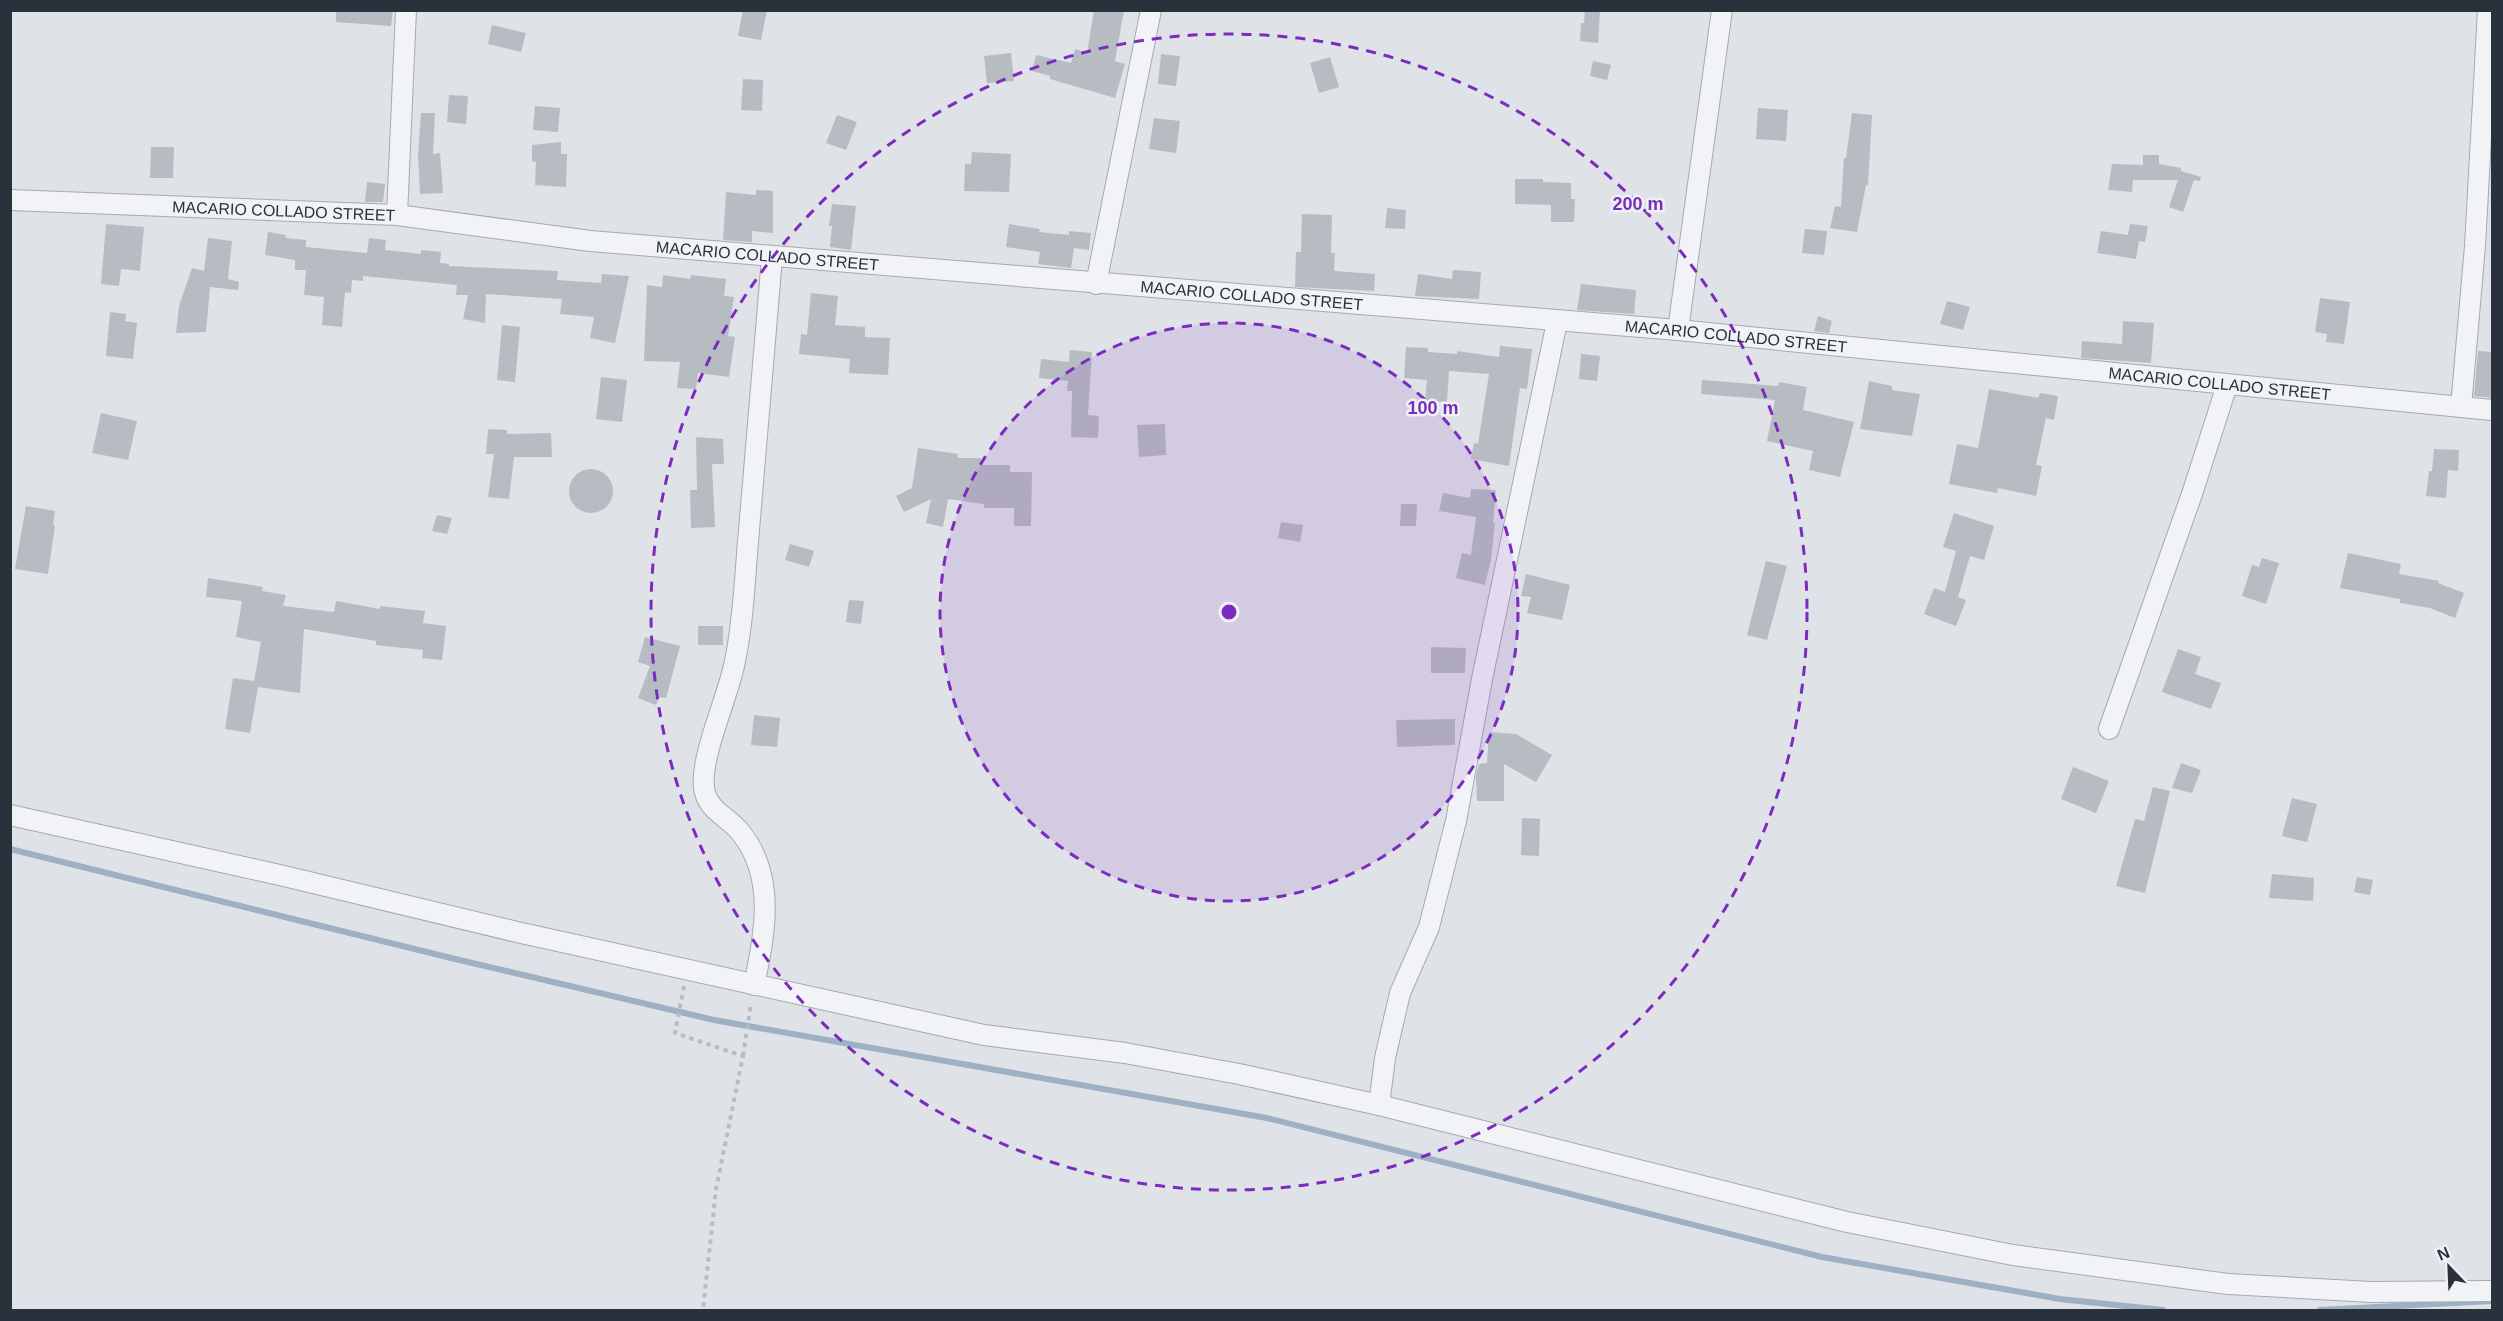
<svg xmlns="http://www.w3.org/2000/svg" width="2503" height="1321" font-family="Helvetica,sans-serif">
<rect width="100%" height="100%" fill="#dfe2e7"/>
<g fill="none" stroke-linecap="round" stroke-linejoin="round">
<!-- stream -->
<path stroke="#9db0c4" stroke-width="6" d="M10,849L451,958L714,1020L1267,1118L1822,1257L2060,1299L2163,1310
M2320,1310L2492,1301"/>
</g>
<!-- building -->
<path fill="#b7bcc3" d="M336,10H393L391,26L336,22Z
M743,10H767L761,40L738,36Z
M1094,10H1124L1115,61L1125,64L1115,98L1050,79V76L1032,71L1036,55L1071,63L1075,49L1087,53Z
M1585,10H1600L1598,43L1580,41L1581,23H1584Z
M492,25L526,33L521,52L488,44Z
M1011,53L1014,81L987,83L984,56Z
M1161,54L1180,56L1176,86L1158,84Z
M1330,57L1339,87L1319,93L1310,63Z
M1593,61L1611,65L1607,80L1590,76Z
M743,79L763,80L762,111L741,110Z
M449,95L468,96L466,124L447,122Z
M535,106L560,108L558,132L533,130Z
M1758,108L1788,110L1786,141L1756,139Z
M421,113H435L433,154L440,153L443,193L420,194L418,155Z
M1852,113L1872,115L1868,185H1866L1857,232L1830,228L1835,206L1841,207L1844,158H1846Z
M837,115L857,122L846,150L826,143Z
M1154,118L1180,121L1176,153L1149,149Z
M561,142V154H567L566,187L535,185L536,162L532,161V145Z
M151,147H174L173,178H150Z
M972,152L1011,154L1009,192L964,191L965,164H971Z
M2143,155H2159V164L2181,168V171L2201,177L2200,181L2194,180L2183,212L2169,207L2178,180H2133L2132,192L2108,190L2112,164L2143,165Z
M1515,179H1543V182L1571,183V199H1575L1574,222H1551V205L1515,204Z
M367,182L385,184L383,202H365Z
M756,190L773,191V233L752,231V242L723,240L726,192L756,195Z
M832,204L856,206L851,250L830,247L832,226H829Z
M1387,208L1406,210L1405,229L1385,228Z
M1302,214L1332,215L1331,253H1335L1334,271L1375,274L1374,291L1295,287L1296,252H1301Z
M106,224L144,227L140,271L121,269L119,286L101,284Z
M1009,224L1040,229L1039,232L1069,235V231L1091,233L1089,250L1074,248L1071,268L1038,264L1040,252L1006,247Z
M2130,224L2148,226L2145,242L2139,241L2136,259L2097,253L2101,231L2128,235Z
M1805,229L1827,231L1824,255L1802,253Z
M268,232L286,235L285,238L306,240V247L367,253L369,238L386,240L385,250L421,254V250L441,252L440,263L449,264V266L558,271L557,280L601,283L602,274L629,276L615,343L590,338L594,317L560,314L562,299L486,294L485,323L463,319L468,295H456L457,285L363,276V281L352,280L351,293L345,292L342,327L322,325L324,297L304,295L306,270H295V260L265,255Z
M208,238L232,241L228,279L239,282L238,290L210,287L206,332L176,333L179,306L192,268L204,271Z
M1453,270L1481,272L1479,299L1415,296L1418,274L1452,279Z
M663,275L690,279L691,275L726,279L724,296L734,297L728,336L735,337L729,377L698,373L696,389L677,388L680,362L644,361L647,285L662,287Z
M1581,284L1636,290L1634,314L1577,310Z
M811,293L838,296L835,325L865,327V337L890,338L888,375L849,373L850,359L799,354L801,334L807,335Z
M2320,298L2350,302L2344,344L2326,342L2327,334L2315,332Z
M1947,301L1970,307L1963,330L1940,324Z
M110,312L126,314L125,321L137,323L133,359L106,356Z
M1818,316L1832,321L1829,333L1814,331Z
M2123,321L2154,323L2151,363L2081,358L2082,341L2122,344Z
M502,325L520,327L515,382L497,380Z
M1500,346L1532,349L1527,389L1520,388L1509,466L1471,459L1474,443L1478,444L1489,374L1449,371L1447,402L1425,401L1427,380L1404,378L1406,347L1428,348V352L1457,354V351L1499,357Z
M1070,350L1092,352L1088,415L1099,416L1098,438L1071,437L1072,391H1067L1068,381L1039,378L1041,359L1069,362Z
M2478,351L2493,352V398L2474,396Z
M1581,354L1600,356L1597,381L1579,379Z
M601,377L627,380L622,422L596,419Z
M1702,380L1778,386L1779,382L1807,387L1803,410L1854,422L1840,477L1809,470L1813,451L1767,441L1775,400L1701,394Z
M1869,381L1892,386V390L1920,394L1912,436L1860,429Z
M1989,389L2038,398L2040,393L2058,396L2054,420L2046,418L2036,465L2042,466L2036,496L1998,488L1997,493L1949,484L1957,444L1978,448Z
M101,413L137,421L128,460L92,453Z
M1165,424L1166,455L1139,457L1137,425Z
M488,429L507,430V434L551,433L552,457H514L509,499L488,497L494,454H486Z
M696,437L723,439L724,464H712L715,527L691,528L690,490H697Z
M918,448L958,454V458H981V465H1010V472H1032L1031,526H1014V508H984V504L948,499L943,527L926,523L931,499L904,512L896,496L912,488Z
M2434,449L2459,450L2458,471L2448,470L2446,498L2426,496L2429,471H2432Z
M569 491a22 22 0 1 1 44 0a22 22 0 1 1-44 0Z
M1471,489L1496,490L1493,523H1495L1491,560L1485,585L1456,578L1462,553L1471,555L1476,517L1439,511L1443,493L1470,498Z
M1401,504H1417L1416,526H1400Z
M26,506L55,511L53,525H55L48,574L15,569Z
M1954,513L1994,526L1984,560L1970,556L1958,597L1966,600L1956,626L1924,614L1934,588L1945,592L1956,551L1943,547Z
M437,515L452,518L447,534L432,531Z
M1281,522L1303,525L1300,542L1278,538Z
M790,544L814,551L809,567L785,560Z
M2348,553L2401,564L2399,574L2439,581L2438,583L2464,593L2455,618L2430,608L2400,603V599L2340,588Z
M2262,558L2279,563L2266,604L2242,596L2252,565L2259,567Z
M1766,561L1787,566L1767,640L1747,635Z
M1526,574L1570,585L1562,620L1527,613L1531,597L1521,596Z
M208,578L263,587L262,591L286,595L283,606L334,612L336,601L380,609V606L425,611L423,623L446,626L442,660L422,658L423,650L376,645V641L304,629L300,693L258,687L250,733L225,729L233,678L254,681L261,642L236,637L242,601L206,597Z
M849,600L864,601L861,624L846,622Z
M698,626H723V645H698Z
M645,637L680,646L666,698L659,697L656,705L638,698L650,666L638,662Z
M1431,647L1466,648L1465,673H1431Z
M2178,649L2201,657L2195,674L2221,683L2211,709L2162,692Z
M754,715L780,718L777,747L751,745Z
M1455,719V745L1397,747L1396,720Z
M1489,732L1516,734L1552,755L1536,782L1504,764V801H1477L1476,776L1479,764L1487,763Z
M2181,763L2201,770L2192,793L2172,788Z
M2073,767L2109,781L2096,813L2061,799Z
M2153,787L2170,791L2145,893L2116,886L2135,819L2144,821Z
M2292,798L2317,804L2307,842L2282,836Z
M1522,818L1540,819L1539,856L1521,855Z
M2272,874L2314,878L2313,901L2269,898Z
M2357,877L2373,880L2370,895L2354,892Z"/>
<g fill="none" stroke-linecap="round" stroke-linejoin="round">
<!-- minor casing -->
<g stroke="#a5a9b1" stroke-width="22">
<g id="minor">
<path id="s1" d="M10,200L397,215L590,241L1678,330L2492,410"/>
<path d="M397,215L406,10"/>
<path d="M1096,284L1151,10"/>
<path d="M1678,330L1722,10"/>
<path d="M2461,407L2475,246L2488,10"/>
<path d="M2109,729L2193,491L2227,385"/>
<path d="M10,815L284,876L517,932L984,1035L1125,1053L1239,1074L1379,1105L1847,1222L2013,1255L2228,1284L2371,1292L2492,1291"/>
<path d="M754,985C765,934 776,877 741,833C729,817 707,811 704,788C700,756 729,695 735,661C744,618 745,573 749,530C757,439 764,348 772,258"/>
<path d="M1379,1105L1385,1058L1400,993L1429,927L1456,821L1482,679L1557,322"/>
</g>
</g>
<!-- path -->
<path stroke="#b9bdc2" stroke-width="4" stroke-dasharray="4.5 4.5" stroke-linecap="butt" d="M684,986L675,1033L743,1056L716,1189L703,1310
M743,1056L751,1003"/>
<!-- minor -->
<use href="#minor" stroke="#f1f3f6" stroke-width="20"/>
</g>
<!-- distance rings -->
<circle cx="1229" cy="612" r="289" fill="#7b2cbf" fill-opacity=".12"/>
<g fill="none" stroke="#7b2cbf" stroke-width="3" stroke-dasharray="10 8">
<circle cx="1229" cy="612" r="289"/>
<circle cx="1229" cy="612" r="578"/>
</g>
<g text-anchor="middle" stroke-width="5" stroke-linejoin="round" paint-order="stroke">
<!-- street labels -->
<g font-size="16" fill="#29313d" stroke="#eef1f5">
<text dy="6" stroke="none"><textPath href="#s1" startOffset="274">MACARIO COLLADO STREET</textPath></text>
<text dy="6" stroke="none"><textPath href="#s1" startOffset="760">MACARIO COLLADO STREET</textPath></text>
<text dy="6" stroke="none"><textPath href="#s1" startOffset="1246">MACARIO COLLADO STREET</textPath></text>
<text dy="6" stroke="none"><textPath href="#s1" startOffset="1732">MACARIO COLLADO STREET</textPath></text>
<text dy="6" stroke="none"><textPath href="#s1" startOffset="2218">MACARIO COLLADO STREET</textPath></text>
</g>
</g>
<circle cx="1229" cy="612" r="9" fill="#7b2cbf" stroke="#eef1f5" stroke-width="3"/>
<g font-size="18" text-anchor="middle" font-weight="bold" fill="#7b2cbf" stroke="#eef1f5" stroke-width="5" stroke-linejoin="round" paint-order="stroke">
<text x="1638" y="210">200 m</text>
<text x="1433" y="414">100 m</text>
</g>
<!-- border -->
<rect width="2503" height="1321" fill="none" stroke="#29313d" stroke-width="24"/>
<!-- north arrow -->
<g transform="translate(2449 1267) rotate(337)" stroke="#eef1f5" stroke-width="4.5" paint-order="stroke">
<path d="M0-4.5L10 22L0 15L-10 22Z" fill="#29313d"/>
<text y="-9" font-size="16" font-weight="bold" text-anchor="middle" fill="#29313d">N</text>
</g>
</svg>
